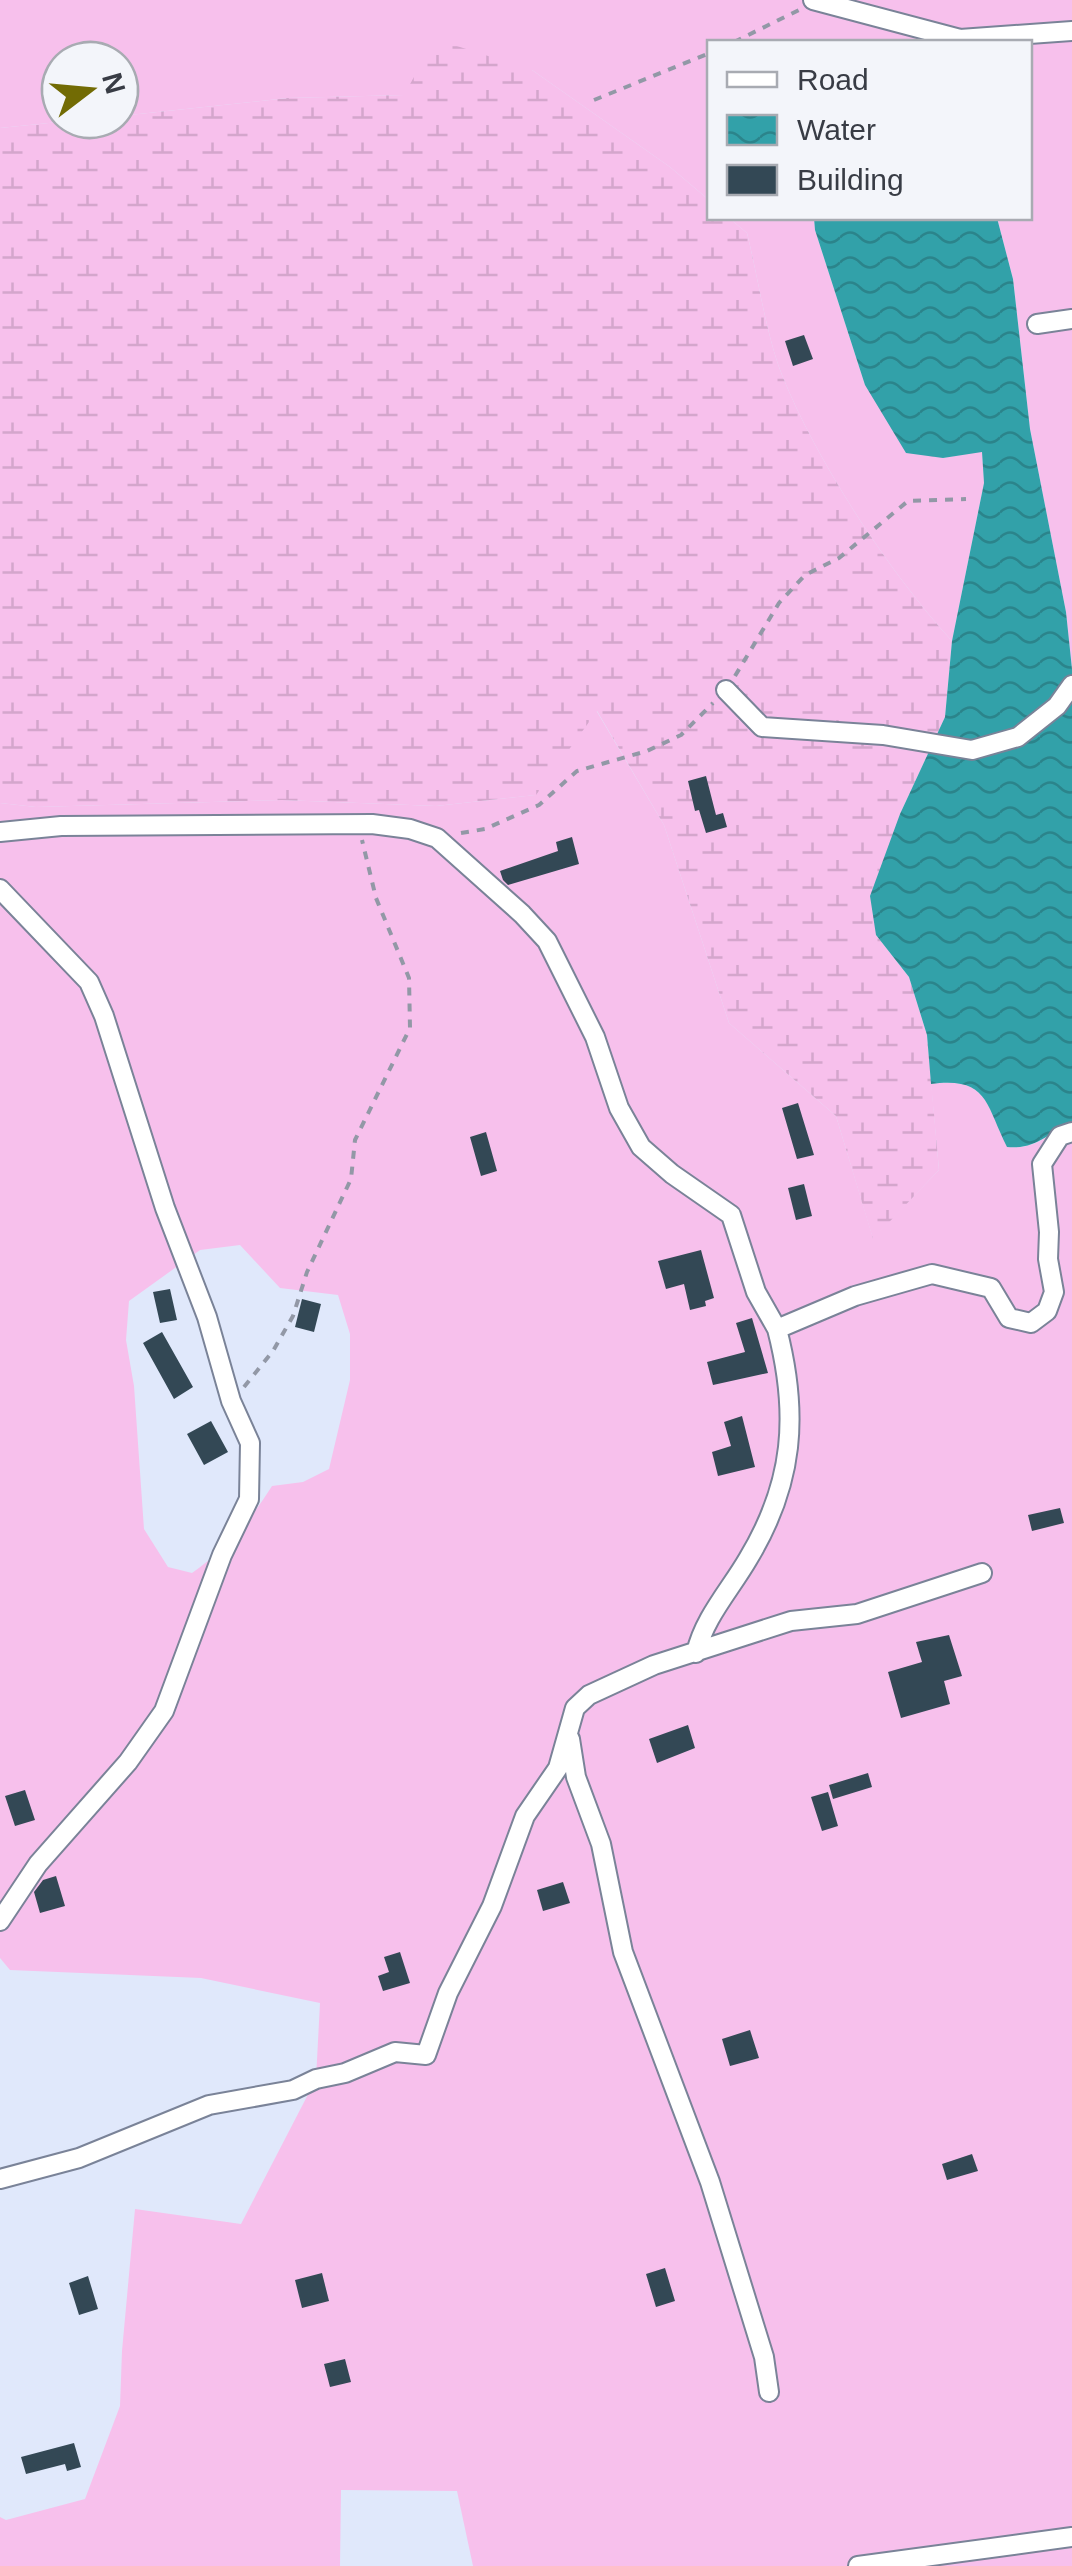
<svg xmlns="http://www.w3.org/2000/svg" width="1072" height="2566" font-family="Arial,sans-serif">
<defs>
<pattern id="wetland-marsh" width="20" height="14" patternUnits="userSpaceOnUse" patternTransform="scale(2.5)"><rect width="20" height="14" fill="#f7c0ec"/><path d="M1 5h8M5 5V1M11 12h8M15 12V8" fill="none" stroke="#d4a6cc"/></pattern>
<pattern id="water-waves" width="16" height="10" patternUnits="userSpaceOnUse" patternTransform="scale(2.5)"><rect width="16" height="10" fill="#32a1a9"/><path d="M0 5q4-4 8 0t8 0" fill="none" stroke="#2b848b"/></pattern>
</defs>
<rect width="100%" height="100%" fill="#e0e8fb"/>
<!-- grass -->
<path fill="#f7c0ec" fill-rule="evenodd" d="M0,0H1072V669L1066,612L1030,429L1013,279L997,218H1030V42H710L709,200L670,167L532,70L404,95L288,98L120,116V60H60V120H78L0,128Z
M729,218H814L815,230L865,385L943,458L982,451L984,483L952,641C889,572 817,462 782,375C766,334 758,277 747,233Z
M596,710L664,825L729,1023L836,1116L873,1238L939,1170L931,1084C988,1077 985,1103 1008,1147C1037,1150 1048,1133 1072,1122V2566H473L457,2491L341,2490L340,2566H0V2517L6,2520L85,2499L120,2406L122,2351L135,2209L241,2224L316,2079L320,2003L201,1978L10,1970L0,1958V803L36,807L282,800L436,806L535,795ZM240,1245L280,1288L338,1295L350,1334V1380L329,1469L303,1482L272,1486C250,1521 226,1549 192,1573L168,1567L144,1529L134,1386L126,1340L129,1301L200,1250Z"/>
<!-- wetland -->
<path fill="url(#wetland-marsh)" d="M435,39L532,70L670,167L709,200L710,218H729L747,233C758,277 766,334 782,375C817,462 889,572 952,641L945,717L900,814L876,935L909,977L927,1035L939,1170L873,1239L836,1116L729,1023L664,825L597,711L536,795L436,806L282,800L36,807L0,803V128L78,120H120V116L288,98L404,95Z"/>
<!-- water -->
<path fill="url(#water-waves)" d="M814,218H997L1013,279L1030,429L1066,612L1072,669V1122C1048,1133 1036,1150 1007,1147C985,1103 988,1077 931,1084L927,1035L909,977L876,935L870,896L900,814L945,717L952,641L984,483L982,452L943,458L906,453L865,385L815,230Z"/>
<!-- building -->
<path fill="#334855" d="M804,335L813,359L793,366L785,341Z
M706,776L716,815L723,813L727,827L706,833L699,810L695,811L688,781Z
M572,837L579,864L508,885L503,880L500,871L558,851L556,842Z
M798,1103L814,1155L797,1159L782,1108Z
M486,1132L497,1171L481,1176L470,1137Z
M804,1184L812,1216L796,1220L788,1188Z
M701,1250L714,1298L705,1301L706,1306L690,1310L684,1284L666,1289L658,1261Z
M170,1289L177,1320L160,1323L153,1292Z
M302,1299L321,1304L314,1332L295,1327Z
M752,1318L768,1373L713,1385L707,1362L745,1352L736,1323Z
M162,1332L193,1387L174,1399L143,1343Z
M742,1416L755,1467L718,1476L712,1452L731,1446L724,1422Z
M211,1421L228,1452L204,1465L187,1434Z
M1060,1508L1064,1523L1032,1531L1028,1515Z
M949,1635L962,1676L944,1681L950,1704L901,1718L888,1672L922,1662L916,1642Z
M688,1725L695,1748L657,1763L649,1739Z
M868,1773L872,1787L833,1799L829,1785Z
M25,1790L35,1820L15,1826L5,1796Z
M828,1792L838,1826L822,1831L811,1797Z
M56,1876L65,1906L40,1913L34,1892L43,1880Z
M563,1882L570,1903L543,1911L537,1890Z
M400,1952L410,1983L383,1991L378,1976L389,1972L384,1957Z
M750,2030L759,2058L730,2066L722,2039Z
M972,2154L978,2171L947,2180L942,2164Z
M665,2268L675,2301L656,2307L646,2274Z
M322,2273L329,2301L302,2308L295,2280Z
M88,2276L98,2309L79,2315L69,2283Z
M345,2359L351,2382L330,2387L324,2364Z
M74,2443L81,2467L67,2471L65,2464L26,2474L21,2457Z"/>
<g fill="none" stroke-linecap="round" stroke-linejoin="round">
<!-- street casing -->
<g stroke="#7a8398" stroke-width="22">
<path id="street" d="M813,0L960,39L1072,31
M1037,324L1072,319
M726,690L762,727L883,735L972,750L1018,737L1057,706L1072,685
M0,832L61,826L372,824L410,829L437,838L522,914L547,941L595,1037L619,1108L641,1147L672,1174L731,1215L756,1292L777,1329L855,1296L932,1274L991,1288L1009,1318L1031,1323L1047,1311L1054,1292L1048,1259L1049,1232L1042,1164L1060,1136L1072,1132
M0,889L89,982L104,1016L165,1208L207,1317L231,1401L250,1443L249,1499L222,1555L164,1711L128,1762L38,1864L0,1921
M696,1653C704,1618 730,1590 748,1559C794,1483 799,1414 777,1329
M570,1739L576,1777L601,1844L623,1952L710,2182L764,2357L769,2392
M0,2179L79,2158L209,2105L293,2090L316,2079L345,2073L395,2052L426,2055L448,1993L492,1906L525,1816L558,1768L575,1708L589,1695L654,1665L791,1621L857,1614L982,1573
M858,2566L1072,2537"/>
</g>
<!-- path -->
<path stroke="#9298a6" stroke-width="4" stroke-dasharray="8 8" stroke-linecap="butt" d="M734,42L801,9
M594,100L710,53
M735,676L779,603L805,575L839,558L908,501L966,499
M461,833L485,829L539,805L577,771L647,751L681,735L713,703
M244,1387L273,1351L293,1316L307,1272L351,1179L355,1140L410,1028L409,978L376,898L362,840"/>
<!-- street -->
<use href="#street" stroke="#fff" stroke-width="18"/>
</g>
<!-- legend -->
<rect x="707" y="40" width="325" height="180" fill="#f3f5fa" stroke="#a8abb2" stroke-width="2.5"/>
<rect x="727" y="72" width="50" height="15" fill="#ffffff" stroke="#a8abb2" stroke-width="2.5"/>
<text x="797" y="90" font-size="30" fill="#383c45">Road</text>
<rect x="727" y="115" width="50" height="30" fill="url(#water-waves)" stroke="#a8abb2" stroke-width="2.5"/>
<text x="797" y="140" font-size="30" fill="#383c45">Water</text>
<rect x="727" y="165" width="50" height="30" fill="#334855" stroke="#a8abb2" stroke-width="2.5"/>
<text x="797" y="190" font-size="30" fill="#383c45">Building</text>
<!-- north arrow -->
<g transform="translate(90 90) rotate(74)"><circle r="48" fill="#f3f5fa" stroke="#a8abb2" stroke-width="2.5"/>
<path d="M0-8L18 38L0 25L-18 38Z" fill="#726b04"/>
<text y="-15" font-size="28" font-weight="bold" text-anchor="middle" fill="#383c45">N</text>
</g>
</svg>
